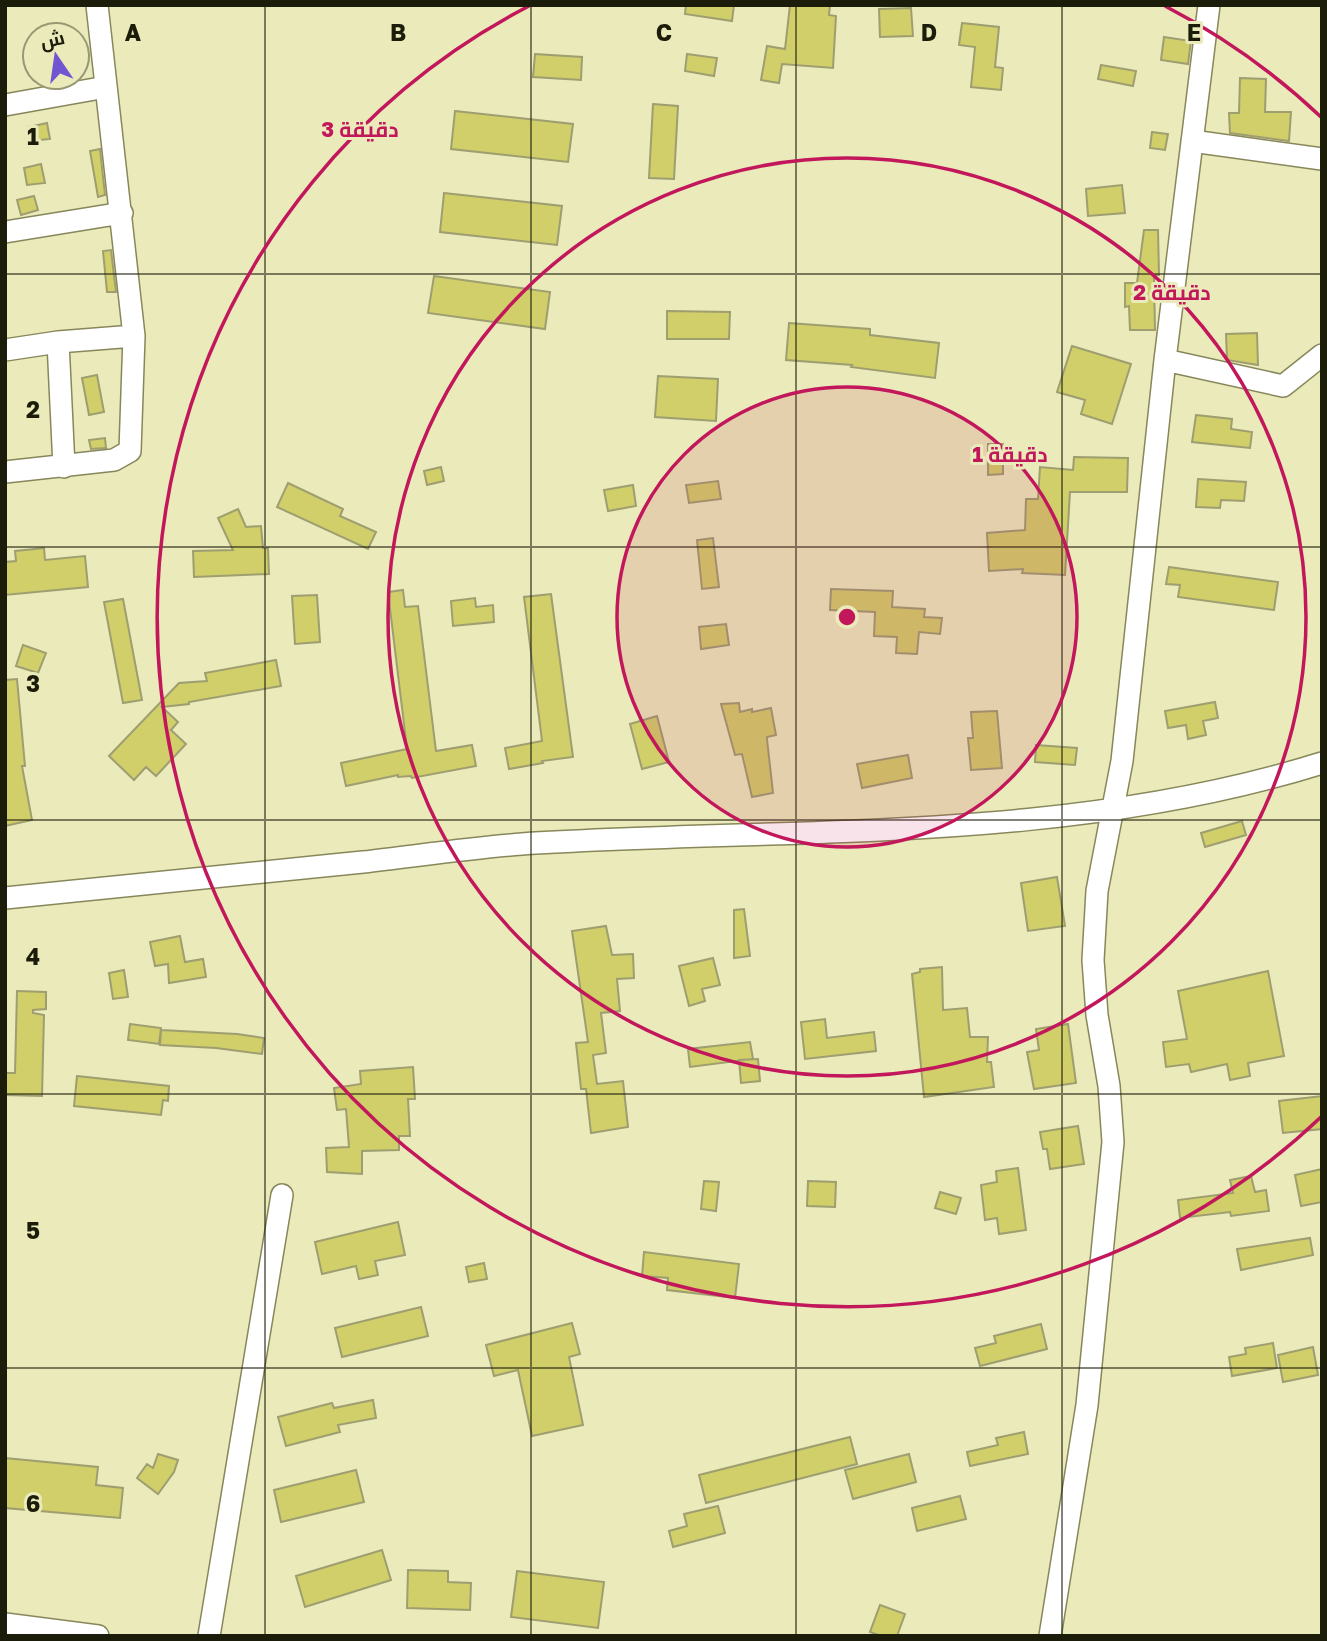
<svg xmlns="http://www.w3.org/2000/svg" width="1327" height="1641" font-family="'Golos Text',Cairo,sans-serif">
<rect width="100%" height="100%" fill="#eaeaba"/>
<!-- building -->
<path fill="#d0cf69" stroke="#9e9e71" stroke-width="2" d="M686,5H734L732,21L685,14Z
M790,5L830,6L829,15L836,16L833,68L782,64L779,83L761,80L767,46L785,49Z
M911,8L913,36L880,37L879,9Z
M962,23L999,27L995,67L1003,68L1001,90L971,87L975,47L959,45Z
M1164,37L1191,41L1188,64L1161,60Z
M535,54L582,57L581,80L533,77Z
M687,54L717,58L714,76L685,71Z
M1101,65L1136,71L1133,86L1098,79Z
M1240,78L1266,79L1265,112H1291L1289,141L1230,133L1229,113H1239Z
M653,104L678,106L674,179L649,178Z
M455,111L573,124L568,162L451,149Z
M47,123L50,139L32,141L29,127Z
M1152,132L1168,134L1165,150L1150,148Z
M100,149L105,195L98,197L90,151Z
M41,164L45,183L27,185L24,168Z
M1122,185L1125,213L1088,216L1086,189Z
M444,193L562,206L557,245L440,232Z
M34,196L38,210L21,215L17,200Z
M1144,230H1158L1159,275H1154L1155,330H1130L1129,306L1125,307V283H1137Z
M111,250L116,292H107L103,251Z
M434,276L550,292L545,329L428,313Z
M667,311L730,312L729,339H667Z
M789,323L870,329V335L939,343L935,378L851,367L852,365L786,360Z
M1257,333L1258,365L1227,360L1226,334Z
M1072,346L1131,364L1112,424L1081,414L1085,400L1057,392Z
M97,375L104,412L89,415L82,378Z
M658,376L718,379L716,421L655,417Z
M1196,415L1232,419L1231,429L1252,432L1250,448L1192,442Z
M105,438L106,448L91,449L89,440Z
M988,444H1003V474L988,475Z
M1074,457L1128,458L1127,492H1070L1065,575L1022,573L1023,569L989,571L987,533L1025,530L1026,499H1038L1040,467L1073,470Z
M441,467L444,481L427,485L424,471Z
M1198,479L1246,482L1244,501L1221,500L1220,508L1196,507Z
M718,481L721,499L689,503L686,485Z
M288,483L343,509L340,516L376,532L368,549L277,507Z
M633,485L636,506L608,511L604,490Z
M238,509L246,527L261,526L263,548H268L269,574L194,577L193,551L233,550L218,518Z
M713,538L719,587L702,589L697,540Z
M44,548L45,560L85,556L88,587L5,595V562L16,561L15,551Z
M1169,567L1278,582L1274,610L1178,597L1180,585L1166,584Z
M831,589L893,591L892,607L925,609L924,617L942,618L940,634L919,632L917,654L896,653L897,637L874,636L875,612L830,610Z
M403,590L405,607L418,606L436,751L472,745L476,766L412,778L411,776L398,777V775L346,786L341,763L407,749L388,592Z
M551,594L573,757L542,761L543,763L509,769L505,748L542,741L524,597Z
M317,595L320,642L295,644L292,596Z
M475,598L476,607L493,605L494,622L453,626L451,601Z
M123,599L142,700L123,703L104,602Z
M726,624L729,645L701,649L699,627Z
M23,645L46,653L38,673L16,666Z
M276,660L281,686L189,702V704L162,707L178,722L171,730L186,744L156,776L146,767L134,780L109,756L179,683L207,681L205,673Z
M17,679L25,766H22L32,820L5,826V680Z
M1215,702L1218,718L1203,721L1206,735L1188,739L1186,725L1168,728L1165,711Z
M739,703L740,712L752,709V712L771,708L776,735L767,737V739L773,793L752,797L742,754L735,755L721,704Z
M997,711L1002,768L971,770L968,738H973L971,712Z
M657,716L669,762L642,769L630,724Z
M1036,745L1077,748L1075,765L1035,762Z
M908,755L912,778L862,788L857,764Z
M1242,821L1246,835L1205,847L1201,833Z
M1057,877L1065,926L1028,931L1021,883Z
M744,909L750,956L734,958V910Z
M606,926L612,955L633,954L634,978L617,979L620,1011L601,1013L606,1053L593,1055L597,1084L623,1081L628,1127L591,1133L586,1089H581L576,1043L588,1042L572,931Z
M180,936L185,962L203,959L206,977L169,983L168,964L155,966L150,942Z
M713,958L720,985L702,989L705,1001L689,1006L679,966Z
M942,967L943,1010L967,1008L970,1037H988L987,1062H991L994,1087L924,1097L912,974L920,972V969Z
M124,970L128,997L113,999L109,973Z
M1268,971L1284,1056L1248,1063L1250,1076L1230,1080L1227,1064L1191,1072L1189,1064L1166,1067L1163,1042L1187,1039L1178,991Z
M17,991L46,992V1009L33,1010V1013L44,1015L42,1096L5,1095V1073H15Z
M825,1019L827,1038L874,1032L876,1051L805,1059L801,1022Z
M130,1024L161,1028L159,1044L128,1040Z
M1068,1024L1076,1083L1034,1089L1027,1052L1039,1050L1036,1029Z
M161,1030L237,1034L264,1038L262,1054L216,1048L160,1045Z
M750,1042L753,1059L690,1067L688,1049Z
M758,1059L760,1081L741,1083L739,1060Z
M413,1067L415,1099H408L410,1136H399V1150L362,1151V1174L327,1172L326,1148L349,1147L346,1109L337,1110L334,1088L361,1084L360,1071Z
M77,1076L169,1086L168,1101L163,1100L161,1115L74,1106Z
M1322,1096V1129L1283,1133L1279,1101Z
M1078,1126L1084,1164L1050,1169L1047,1149H1043L1040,1132Z
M1018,1168L1026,1230L999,1234L997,1218L985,1220L981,1185L997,1182L996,1171Z
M1322,1169V1202L1301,1206L1295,1175Z
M1251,1176L1255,1192L1266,1190L1269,1211L1231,1216L1230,1212L1180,1218L1178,1200L1233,1193L1230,1180Z
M704,1181L719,1182L716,1211L701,1209Z
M808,1181L836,1182L835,1207L807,1206Z
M940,1192L961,1198L956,1214L935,1208Z
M398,1222L405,1255L375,1261L378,1275L359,1279L356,1266L322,1274L315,1242Z
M1310,1238L1313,1255L1241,1270L1237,1249Z
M644,1252L739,1264L735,1298L667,1290L668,1278L642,1276Z
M484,1263L487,1279L469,1282L466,1267Z
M421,1307L428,1336L342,1357L335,1328Z
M572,1323L580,1354L569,1357L583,1425L532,1436L518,1370L494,1376L486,1345Z
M1041,1324L1047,1349L980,1366L975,1348L996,1343L994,1336Z
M1273,1343L1277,1368L1232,1376L1229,1357L1246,1354L1245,1348Z
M1313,1347L1318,1375L1283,1382L1278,1355Z
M373,1400L376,1418L338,1425L340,1432L286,1446L278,1417L332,1403L334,1408Z
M1024,1432L1028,1454L970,1466L967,1452L998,1445L996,1438Z
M850,1437L857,1464L706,1503L699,1475Z
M158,1454L178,1460L174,1472L158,1494L137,1478L147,1464L153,1468Z
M909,1454L916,1482L853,1499L845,1470Z
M5,1458L98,1467L96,1485L123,1488L120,1518L5,1508Z
M356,1470L364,1502L281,1522L274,1490Z
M960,1496L966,1519L917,1531L912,1508Z
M718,1506L725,1533L673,1547L669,1531L687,1526L684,1514Z
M382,1550L391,1580L305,1607L296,1576Z
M408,1570L448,1571V1582L471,1583L470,1610L407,1608Z
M517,1571L604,1582L598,1628L511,1617Z
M880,1605L905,1614L897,1636H881L870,1632Z"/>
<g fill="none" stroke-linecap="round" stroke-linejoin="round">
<!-- minor casing -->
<g stroke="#87875b" stroke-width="24">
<path id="minor" d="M5,105L106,87
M1192,141L1322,159
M5,232L122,213
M58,342L64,467
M5,350L58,342L134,336
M1165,360L1283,386L1322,355
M5,472L114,460L130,451L134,336L97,5
M5,898C125,885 244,874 363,862C416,856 469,848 522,844C789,827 1063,844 1322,763
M5,1624L98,1636
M209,1636L282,1195
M1050,1636L1087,1405L1113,1142L1109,1086L1097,1015L1093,960L1097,891L1122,761L1165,360L1209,5"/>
</g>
<!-- minor -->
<use href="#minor" stroke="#fff" stroke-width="21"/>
</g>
<!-- grid -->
<path fill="none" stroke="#1c1c0a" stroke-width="2" stroke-opacity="0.55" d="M265,5V1636M531,5V1636M796,5V1636M1062,5V1636M5,274H1322M5,547H1322M5,820H1322M5,1094H1322M5,1368H1322"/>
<!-- distance rings -->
<circle cx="847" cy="617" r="230" fill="#c2185b" fill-opacity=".12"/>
<g fill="none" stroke="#c2185b" stroke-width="3.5">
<circle cx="847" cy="617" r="230"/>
<circle cx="847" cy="617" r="459"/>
<path d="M1321 1117A689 689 0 1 1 529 6M1165 6A689 689 0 0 1 1321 117"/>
</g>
<g font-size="23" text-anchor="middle" font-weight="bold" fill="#1c1c0a" stroke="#eaeaba" stroke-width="6" stroke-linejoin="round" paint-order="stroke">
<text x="133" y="41">A</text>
<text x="398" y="41">B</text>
<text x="664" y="41">C</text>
<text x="929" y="41">D</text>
<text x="1194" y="41">E</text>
<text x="33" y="145">1</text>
<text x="33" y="418">2</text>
<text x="33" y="692">3</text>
<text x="33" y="965">4</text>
<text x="33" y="1239">5</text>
<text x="33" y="1512">6</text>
</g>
<circle cx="847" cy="617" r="10" fill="#c2185b" stroke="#eaeaba" stroke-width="3.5"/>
<g font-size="21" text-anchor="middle" font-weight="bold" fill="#c2185b" stroke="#eaeaba" stroke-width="6" stroke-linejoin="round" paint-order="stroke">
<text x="360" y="137">3 دقيقة</text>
<text x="1172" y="300">2 دقيقة</text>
<text x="1010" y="462">1 دقيقة</text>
</g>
<!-- border -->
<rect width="1327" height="1641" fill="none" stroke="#1c1c0a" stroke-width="14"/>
<!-- north arrow -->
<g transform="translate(56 56) rotate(347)"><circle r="33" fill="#eaeaba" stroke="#989874" stroke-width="2"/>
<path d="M0-5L12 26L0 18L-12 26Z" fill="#7057d1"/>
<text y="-10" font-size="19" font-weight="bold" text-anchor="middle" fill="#1c1c0a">ش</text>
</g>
</svg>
